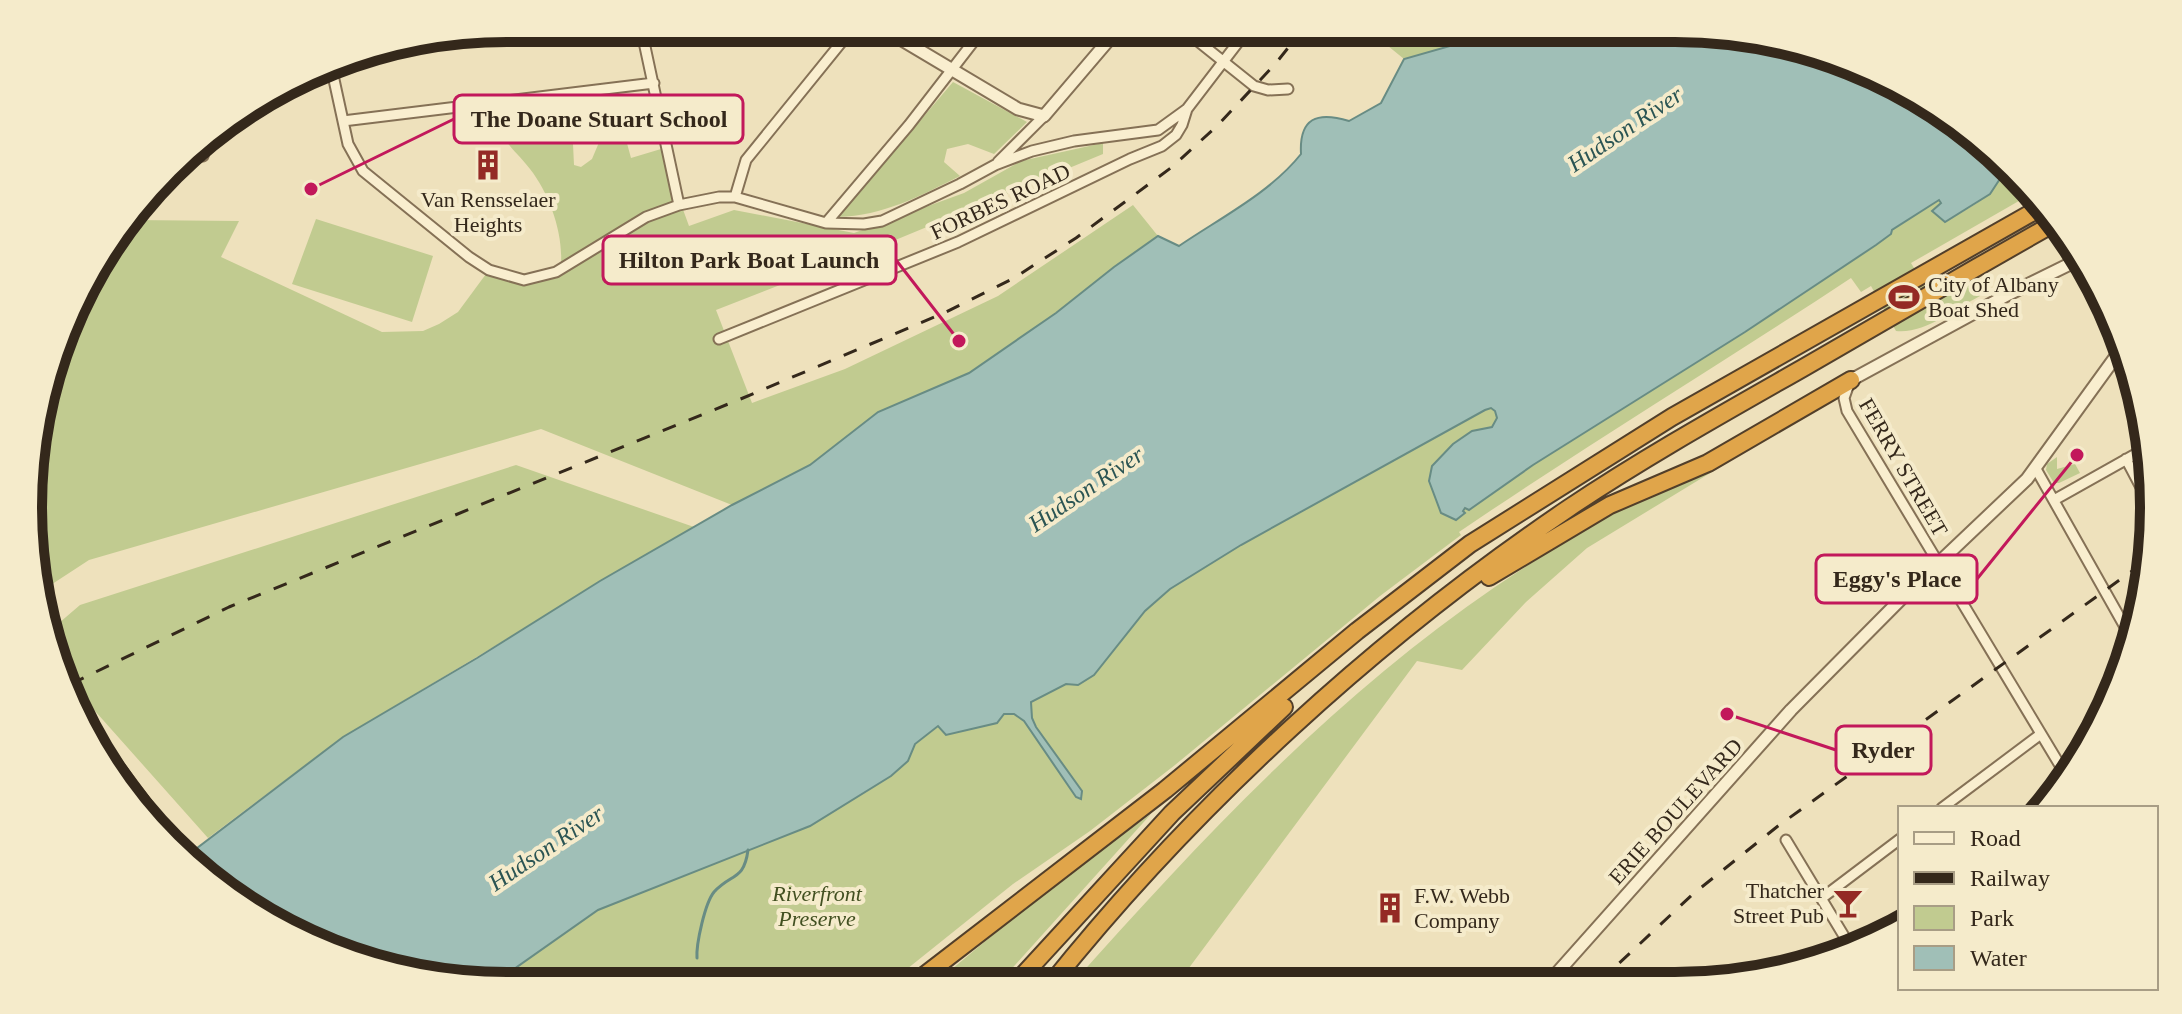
<svg xmlns="http://www.w3.org/2000/svg" width="2182" height="1014" font-family="'Times New Roman',serif">
<rect width="100%" height="100%" fill="#eee1bc"/>
<!-- green -->
<path fill="#c1cb90" d="M1366,28H1513L1404,59Z
M953,82L1027,122L994,154L968,144L947,149L944,162L960,176C920,196 883,216 838,217Z
M563,103L573,144L574,165L581,167L592,159L600,140L625,136L631,158L661,149L689,226L734,210L854,233L964,193L1021,161L1103,143V154L893,241L716,310L752,403L845,369L998,296L1133,205L1158,236L1114,267L1056,313L969,373L878,412L810,465L732,505L541,429L89,560L40,592L32,570L37,414L92,267L131,220L239,221L221,257L382,332L423,331L439,324L458,312L486,274C514,279 536,278 561,263C563,232 549,193 530,169C511,145 502,144 494,111Z
M2009,165L2031,194L1911,263L1932,298L1968,277L1980,296C1955,309 1925,334 1896,331L1871,286L1861,292L1851,278C1721,364 1588,444 1459,532L1461,535L1380,596L1175,765L1090,831L1013,884L887,985L507,986L494,983L598,910L810,826L891,776L908,761L915,744L938,726L946,735L997,723L1004,714H1014L1024,721L1076,796L1082,791L1036,727L1032,718L1031,702L1066,684L1078,685L1094,675L1145,611L1170,589L1241,545L1485,410L1491,408L1495,411L1497,418L1492,427L1472,431L1453,444L1432,466L1429,481L1441,513L1462,511L1465,508L1469,510L1533,465L1745,332L1876,245L1891,234L1892,230L1939,200L1941,202L1933,211L1945,222C1979,202 1989,200 2009,165Z
M316,219L433,256L412,322L292,284Z
M1827,402L1587,548L1526,602L1462,670L1417,661L1177,984H1072C1200,840 1335,696 1495,587C1544,554 1596,521 1650,495C1669,486 1689,482 1707,473C1748,451 1787,426 1827,402Z
M2057,457V469L2075,464L2080,473L2059,483H2054L2046,470L2047,464Z
M516,465L694,527L343,737L208,838L71,684L52,629L80,605Z
M1151,814L998,984L933,985L1056,882Z"/>
<!-- water -->
<path fill="#a0bfb7" stroke="#688c84" stroke-width="2" d="M1513,28H1675L1858,64L2009,165L1990,194L1945,222L1932,211L1941,203L1939,200L1892,230L1891,234L1876,245L1745,332L1533,465L1469,510L1465,508L1463,511L1465,513L1456,520L1441,513L1429,481L1432,466L1453,444L1472,431L1492,427L1497,418L1495,411L1491,408L1485,410L1241,545L1170,589L1145,611L1094,675L1078,685L1066,684L1031,702L1032,718L1036,727L1082,791L1081,799L1076,797L1024,721L1014,714H1004L997,723L946,735L938,726L915,744L908,761L891,776L810,826L598,910L494,983L324,950L191,867L184,858L343,737L477,658L600,581L732,505L810,465L878,412L969,373L1056,313L1114,267L1158,236L1179,246C1220,218 1270,193 1301,154C1299,118 1317,111 1349,121L1381,103L1404,59Z"/>
<g fill="none" stroke-linecap="round" stroke-linejoin="round">
<!-- stream -->
<path stroke="#688c84" stroke-width="3" d="M697,958C696,944 705,903 714,892C731,873 744,881 748,850
M700,973L703,985"/>
<!-- minor casing -->
<g stroke="#857156" stroke-width="13">
<path id="minor" d="M641,28L679,205
M1194,38L1254,86L1268,90L1288,89
M331,66L348,144L363,171L469,257L489,270L524,280L556,272L646,217L679,205L719,197H735L826,223L864,224L882,221L960,184L995,165L1032,151L1074,141L1158,130L1187,109L1249,28
M343,121L654,83
M187,152L203,156L208,137
M998,162L1044,116
M735,197L746,160L853,28
M826,223L909,125L984,28
M719,339L958,242L1130,159L1162,146L1176,135L1182,125L1187,109
M1849,384L1844,398L1847,411L2067,777
M2126,459L2153,510
M2036,469L2129,634
M2054,500L2143,450
M1942,808L2041,734
M1786,840L1853,951
M1822,898L1900,839
M1700,974L1707,982"/>
</g>
<!-- tertiary casing -->
<g stroke="#857156" stroke-width="15">
<path id="tertiary" d="M882,28L1018,109L1044,116L1119,28
M1851,380L2009,294L2076,261
M1549,982L1791,710L1910,590L2027,479L2122,348"/>
</g>
<!-- motorway casing -->
<g stroke="#523f2a" stroke-width="20">
<path id="motorway" d="M1489,577L1610,505L1708,463L1851,380
M86,728L170,841
M1015,984L1172,813L1284,707
M1051,984C1195,804 1378,637 1569,508C1645,457 1724,413 1803,368C1886,320 1968,272 2051,225
M912,985L1165,790L1357,631L1470,544L1672,417L2040,208"/>
</g>
<!-- minor -->
<use href="#minor" stroke="#f9eecf" stroke-width="9"/>
<!-- tertiary -->
<use href="#tertiary" stroke="#f9eecf" stroke-width="11"/>
<!-- motorway -->
<use href="#motorway" stroke="#e0a54a" stroke-width="16"/>
<!-- rail -->
<path stroke="#34281b" stroke-width="3" stroke-dasharray="14 14" stroke-linecap="butt" d="M71,684L229,607L743,398L944,313L1014,278L1076,238L1172,167L1218,125L1276,63L1304,28
M1599,982L1693,894L1778,826L2139,566"/>
</g>
<!-- icons -->
<defs>
<g id="building-bare" transform="scale(2.4)"><path d="M-4-6H4V6H1V3H-1V6H-4ZM-2.5-4.3h1.7v1.8h-1.7ZM.8-4.3h1.7v1.8H.8ZM-2.5-1h1.7V.8h-1.7ZM.8-1h1.7V.8H.8Z" fill="#942a25" stroke="#f5ebcb" stroke-width="2.5" paint-order="stroke"/></g>
<g id="stadium-bare" transform="scale(2.4)"><path d="M0-5a6.5 5 0 1 0 0 10a6.5 5 0 1 0 0-10ZM-3.5-1.8h7v3.6h-7Z" fill="#942a25" stroke="#f5ebcb" stroke-width="2.5" paint-order="stroke"/></g>
<g id="bar-bare" transform="scale(2.4)"><path d="M-6-5H6L.8 .8V4.5H3.5V6h-7V4.5H-.8V.8Z" fill="#942a25" stroke="#f5ebcb" stroke-width="2.5" paint-order="stroke"/></g>
</defs>
<g fill-rule="evenodd">
<use href="#building-bare" x="488" y="165"/>
<use href="#stadium-bare" x="1904" y="297"/>
<use href="#bar-bare" x="1848" y="903"/>
<use href="#building-bare" x="1390" y="908"/>
</g>
<g text-anchor="middle" stroke-width="8" stroke-linejoin="round" paint-order="stroke">
<!-- poi labels -->
<g font-size="22" fill="#34281b" stroke="#f5ebcb" text-anchor="start">
<text x="488" y="207" text-anchor="middle">Van Rensselaer<tspan x="488" dy="25">Heights</tspan></text>
<text x="1928" y="292">City of Albany<tspan x="1928" dy="25">Boat Shed</tspan></text>
<text x="1824" y="898" text-anchor="end">Thatcher<tspan x="1824" dy="25">Street Pub</tspan></text>
<text x="1414" y="903">F.W. Webb<tspan x="1414" dy="25">Company</tspan></text>
</g>
<!-- street labels -->
<g font-size="22" fill="#34281b" stroke="#f5ebcb">
<text transform="translate(1000 201) rotate(-25)" y="8">FORBES ROAD</text>
<text transform="translate(1904 467) rotate(60)" y="8">FERRY STREET</text>
<text transform="translate(1675 811) rotate(-48)" y="8">ERIE BOULEVARD</text>
</g>
<!-- park labels -->
<g font-size="22" font-style="italic" fill="#425021" stroke="#f5ebcb">
<text x="817" y="901">Riverfront<tspan x="817" dy="25">Preserve</tspan></text>
</g>
<!-- water labels -->
<g font-size="24" font-style="italic" fill="#2a5453" stroke="#f5ebcb">
<text transform="translate(1625 129) rotate(-34)" y="8">Hudson River</text>
<text transform="translate(1086 489) rotate(-34)" y="8">Hudson River</text>
<text transform="translate(546 848) rotate(-34)" y="8">Hudson River</text>
</g>
</g>
<!-- crop -->
<path d="M0 0H2182V1014H0ZM507 42H1675A465 465 0 0 1 2140 507V507A465 465 0 0 1 1675 972H507A465 465 0 0 1 42 507V507A465 465 0 0 1 507 42Z" fill="#f5ebcb" fill-rule="evenodd"/>
<path fill="none" stroke="#34281b" stroke-width="10" d="M507 42H1675A465 465 0 0 1 2140 507V507A465 465 0 0 1 1675 972H507A465 465 0 0 1 42 507V507A465 465 0 0 1 507 42Z"/>
<!-- callouts -->
<path fill="none" stroke="#c2185b" stroke-width="3" d="M311 189L454 119M959 341L896 260M2077 455L1977 579M1727 714L1836 750"/>
<g fill="#c2185b" stroke="#f5ebcb" stroke-width="3">
<circle cx="311" cy="189" r="8"/>
<circle cx="959" cy="341" r="8"/>
<circle cx="2077" cy="455" r="8"/>
<circle cx="1727" cy="714" r="8"/>
</g>
<g fill="#f5ebcb" stroke="#c2185b" stroke-width="3">
<rect x="454" y="95" width="289" height="48" rx="8"/>
<rect x="603" y="236" width="293" height="48" rx="8"/>
<rect x="1816" y="555" width="161" height="48" rx="8"/>
<rect x="1836" y="726" width="95" height="48" rx="8"/>
</g>
<g font-size="24" text-anchor="middle" font-weight="bold" fill="#34281b">
<text x="599" y="127">The Doane Stuart School</text>
<text x="749" y="268">Hilton Park Boat Launch</text>
<text x="1897" y="587">Eggy's Place</text>
<text x="1883" y="758">Ryder</text>
</g>
<!-- legend -->
<rect x="1898" y="806" width="260" height="184" fill="#f5ebcb" stroke="#a89d85" stroke-width="2"/>
<rect x="1914" y="832" width="40" height="12" fill="#f9eecf" stroke="#a89d85" stroke-width="2"/>
<text x="1970" y="846" font-size="24" fill="#34281b">Road</text>
<rect x="1914" y="872" width="40" height="12" fill="#34281b" stroke="#a89d85" stroke-width="2"/>
<text x="1970" y="886" font-size="24" fill="#34281b">Railway</text>
<rect x="1914" y="906" width="40" height="24" fill="#c1cb90" stroke="#a89d85" stroke-width="2"/>
<text x="1970" y="926" font-size="24" fill="#34281b">Park</text>
<rect x="1914" y="946" width="40" height="24" fill="#a0bfb7" stroke="#a89d85" stroke-width="2"/>
<text x="1970" y="966" font-size="24" fill="#34281b">Water</text>
</svg>
